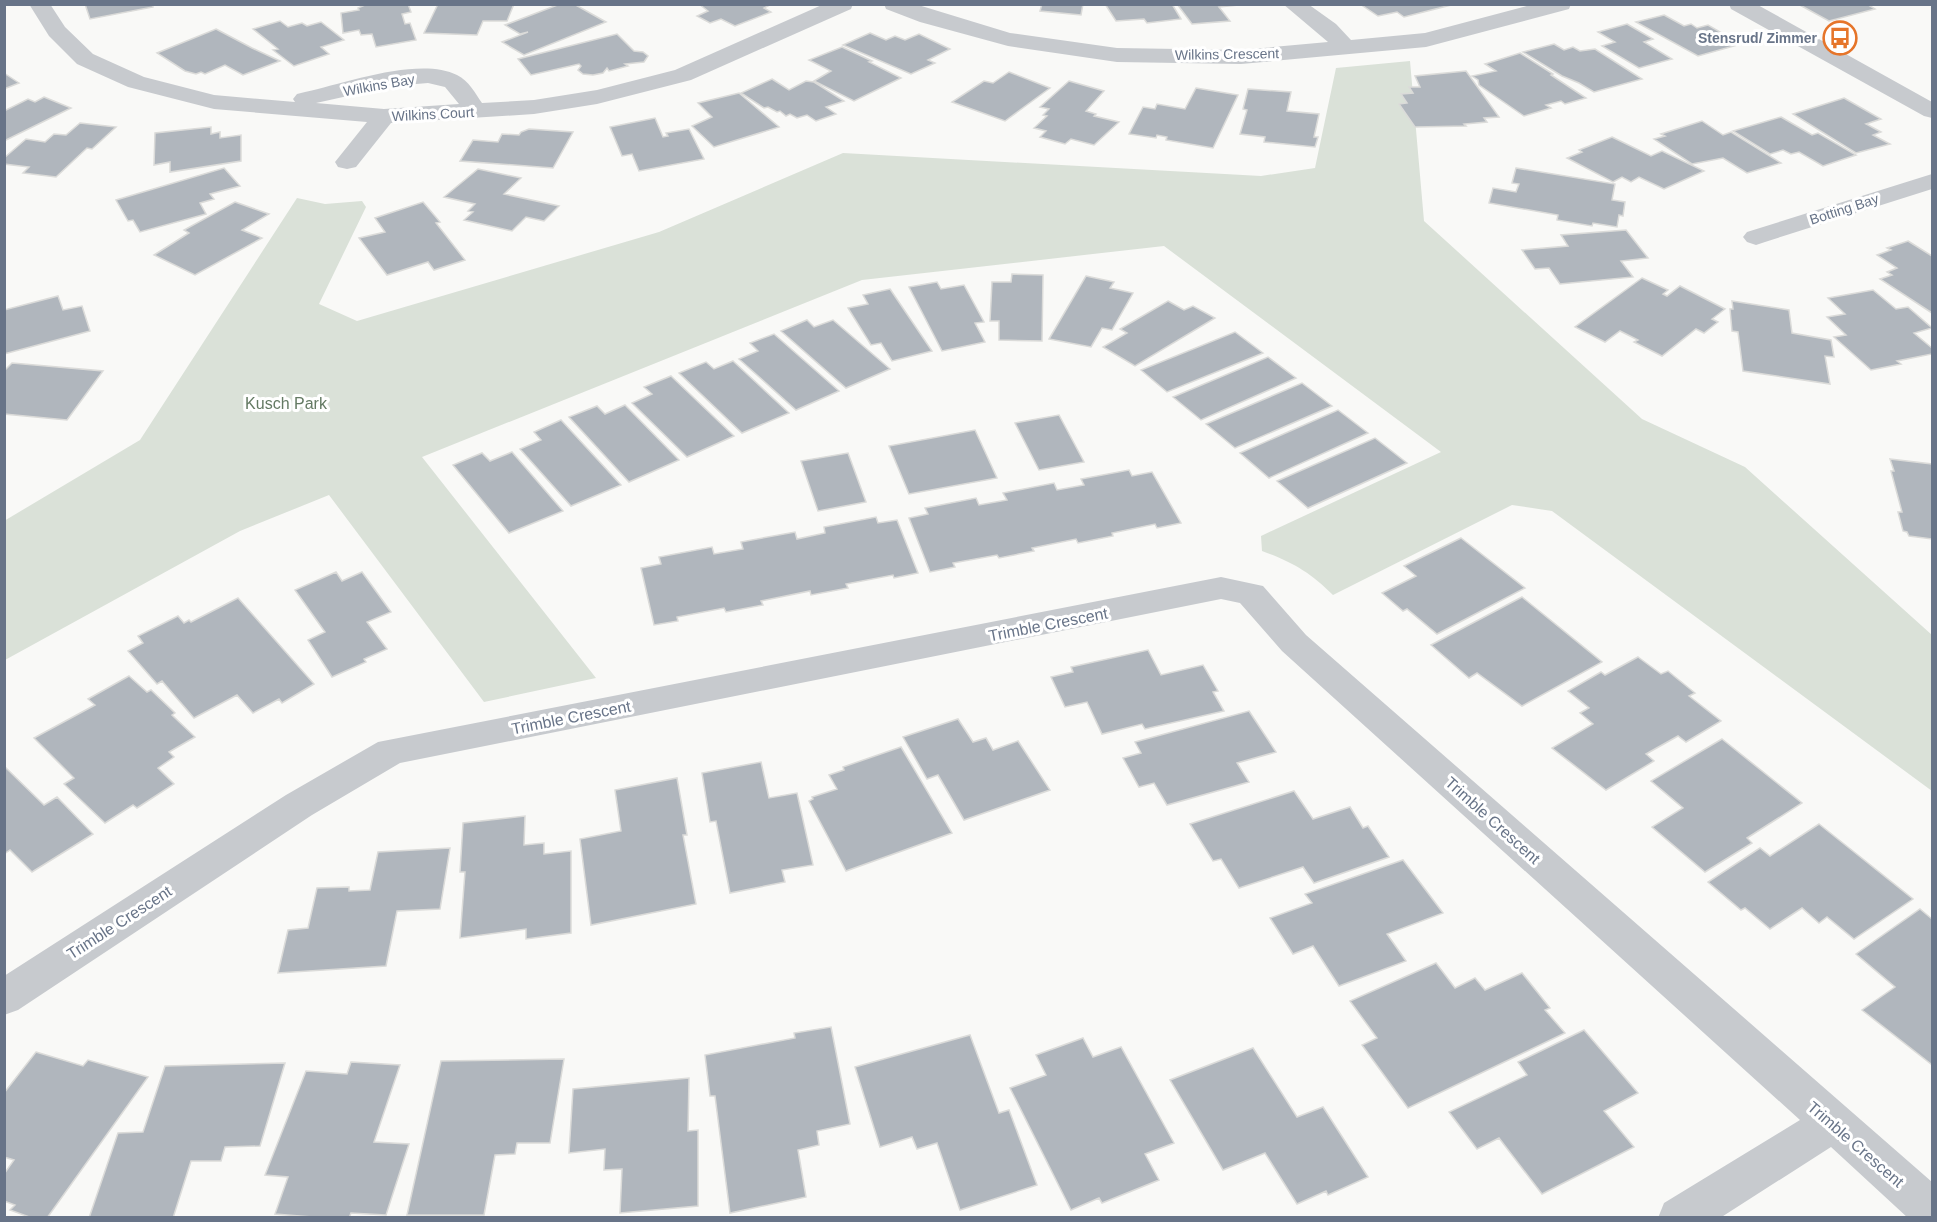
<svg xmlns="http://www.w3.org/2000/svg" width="1937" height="1222" font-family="Helvetica,sans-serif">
<rect width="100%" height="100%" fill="#f9f9f7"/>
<!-- green -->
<path fill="#dae1d8" d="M1410,61L1424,221L1642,419L1745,467L1932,635V791L1552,511L1512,505L1333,595C1310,572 1292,562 1262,551L1261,536L1441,452L1164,246L862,280L422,457L596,678L484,702L329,495L240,531L5,660L4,521L140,440L297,198L325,204L362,201L366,207L319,304L357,321L659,232L843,153L1261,176L1315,168L1336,68Z"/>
<!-- building -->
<path fill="#b0b6bd" stroke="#dbdbd9" stroke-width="1.5" d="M85,4H152L153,7L90,19Z
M408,4L411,12L402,14L405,24L410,23L416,40L376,47L372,34L361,35L359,30L343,33L341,13L359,10L358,8L367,4Z
M438,4H514L507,21H483L477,35L424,33Z
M560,4H574L606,22L524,55L502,42L528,32L520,34L505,25Z
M765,4L768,6L764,8L771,12L735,26L721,19L710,23L697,16L708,11L699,4Z
M1042,4H1083L1081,15L1040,11Z
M1105,4H1172L1181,19L1147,23L1144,19L1116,21Z
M1177,4H1238V5L1219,7L1230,21L1192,24Z
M1360,4H1450L1451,5L1404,17L1397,12L1378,16Z
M1798,4H1867L1875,9L1829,21Z
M1664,15L1684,26L1691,24L1697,28L1708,25L1741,44L1698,56L1636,22Z
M280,21L288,27L302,23L307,26L321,22L344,40L321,47L329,54L294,66L273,50L278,49L253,29Z
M1627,24L1653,39L1644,42L1672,59L1639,68L1602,46L1615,42L1598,32Z
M216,29L252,48L280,61L243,75L225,65L205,74L201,72L196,74L185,71L157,53Z
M870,33L886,40L895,36L905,40L919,34L950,49L928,60L935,63L911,74L843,45Z
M617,34L634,51L643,52L648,56L644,62L625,64L628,66L609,71L607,68L603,73L593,75L583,74L578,70L581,66L579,64L531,75L518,59Z
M1554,44L1564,50L1573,47L1580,51L1595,49L1642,79L1594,92L1579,83L1562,76L1523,52Z
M842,47L872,61L869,62L901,78L854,101L814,81L831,71L809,60Z
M1520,53L1553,74L1551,75L1586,98L1565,104L1561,101L1546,105L1551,108L1524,116L1479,85L1478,80L1472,76L1496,71L1485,64Z
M1466,71L1499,117L1484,118L1487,122L1464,124L1466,126L1415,127L1399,104L1407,103L1401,94L1413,93L1409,87H1420L1415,76Z
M1009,72L1050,88L1005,121L952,102L984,81L993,83Z
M4,73L19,83L4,89Z
M772,79L789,90L806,81L814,82L844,101L826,107L836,114L816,121L807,115L797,118L790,114L786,116L780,111L777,112L768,107L764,108L741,93Z
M1069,81L1104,91L1086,111L1096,114L1094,116L1119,122L1094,145L1071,139L1065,144L1040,137L1046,131L1034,128L1047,116L1043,115L1049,109L1040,107Z
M1196,88L1238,95L1213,148L1166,140L1167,137L1157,135L1156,138L1129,134L1143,107L1155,109L1157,104L1185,109Z
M1248,89L1291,92L1287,111L1319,114L1314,137H1318L1315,147L1264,142L1265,137L1240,134L1247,110L1243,109Z
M739,93L779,127L714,147L692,126L712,117L698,103Z
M44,97L71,108L4,141V111L28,99L35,102Z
M1844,98L1881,119L1866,124L1881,132L1873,135L1890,144L1856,153L1793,114Z
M1781,117L1812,135L1818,133L1856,155L1823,166L1799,152L1791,154L1783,150L1770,154L1733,131Z
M655,118L663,137L668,136L666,133L689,129L704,159L639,171L632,154L622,156L610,127Z
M1702,121L1723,135L1731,132L1781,163L1747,173L1723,158L1692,164L1654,139L1665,136L1661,134Z
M80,123L116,127L92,149L87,148L56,177L23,173L29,167L4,164V158L26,139L45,142L54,134L66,135Z
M211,127V134L220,132V138L241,135V161L170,172V162L154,165L155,133Z
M529,129L573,132L553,168L460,161L473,140L498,142L502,134L519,135L521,132Z
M1612,137L1651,156L1662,151L1704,171L1664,189L1639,177L1631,182L1622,177L1613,182L1567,158L1582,152L1579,150Z
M224,168L240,186L210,194L214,199L200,203L206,214L140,232L133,220L128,221L116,200Z
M1516,168L1615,184L1612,200L1625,202L1623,216L1619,215L1617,227L1593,223L1592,226L1557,220L1558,215L1489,203L1493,188L1516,192L1519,184L1512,183Z
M478,169L521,178L504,194L559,206L544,221L526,217L512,231L464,220L473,212L468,211L475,204L444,197Z
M235,202L269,214L242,230L262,238L195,275L154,255L189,233L184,230Z
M423,202L440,222L436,223L465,260L434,270L428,262L387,275L359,238L385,232L375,218Z
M1626,230L1648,258L1621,261L1633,277L1560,284L1549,268L1535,269L1522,250L1568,246L1561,235Z
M1908,241L1932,256V313L1880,279L1892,275L1887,272L1897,268L1877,255L1891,250L1887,248Z
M1012,274L1043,275L1042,341L999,340V321H990L992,282H1011Z
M1086,276L1114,282L1110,288L1133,293L1112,330L1102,328L1091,347L1049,339Z
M1642,278L1668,290L1663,294L1667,296L1680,286L1725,309L1712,319L1718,322L1704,333L1696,329L1662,356L1634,342L1638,340L1620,331L1605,342L1575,327Z
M937,282L941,289L964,285L984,322L975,323L985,342L942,351L909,287Z
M890,289L932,351L892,361L881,343L871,345L848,308L868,304L863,295Z
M1873,290L1896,309L1908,307L1932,328L1914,333L1932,348V354L1897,361L1901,364L1871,370L1834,337L1846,335L1827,317L1845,314L1828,298Z
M58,296L63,310L82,306L90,331L4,354V310Z
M1168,301L1184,310L1193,306L1215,318L1135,366L1103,347L1127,333L1120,329Z
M1732,301L1789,310L1792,333L1831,340L1834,357L1825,356L1830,384L1743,371L1738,332L1732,331L1730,309H1733Z
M807,320L814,327L833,320L890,369L846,388L781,331Z
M1235,332L1263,353L1167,392L1141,370Z
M774,334L839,391L796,410L739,359L758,351L750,343Z
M1268,357L1296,378L1201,420L1173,397Z
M733,361L789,413L742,433L679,373L706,362L714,369Z
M12,363L103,371L67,420L4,414V371Z
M671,376L734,436L687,457L632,403L652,394L644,387Z
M1302,383L1332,406L1235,448L1206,424Z
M625,405L679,460L629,482L569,417L597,406L605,414Z
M1338,410L1368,433L1269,478L1240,453Z
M1059,415L1084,462L1039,470L1015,423Z
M561,420L621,485L571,506L520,449L541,440L534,432Z
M975,430L997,478L909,494L889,446Z
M1375,438L1407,463L1308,508L1277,481Z
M512,452L563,511L509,533L453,465L482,453L490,461Z
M848,453L866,502L818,511L801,461Z
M1890,459L1932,464V539L1909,536L1907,532L1903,531L1898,512H1902L1891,471H1894Z
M1129,470L1132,476L1152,472L1181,523L1157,528L1155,524L1112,533L1113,536L1078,543L1076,539L1032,548L1034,551L999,558L997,555L953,563L955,567L930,572L909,518L928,514L925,508L976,498L979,505L1007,500L1003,493L1054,483L1057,490L1084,485L1081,479Z
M876,517L878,523L897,520L918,573L894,578L893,575L846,584L848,588L811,595L810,591L761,601L763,605L726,612L724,608L677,617L678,621L654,625L641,568L661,564L659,557L712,547L714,554L743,549L741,542L795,532L797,539L825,533L824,527Z
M1461,538L1525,588L1437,634L1407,609L1403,611L1382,593L1416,576L1404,566Z
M336,572L342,581L362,572L391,612L367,622L387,649L364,659L366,662L332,677L308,640L325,632L295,590Z
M1522,597L1602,662L1522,706L1477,673L1469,678L1431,645Z
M238,598L314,684L282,703L279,699L253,713L237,695L194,718L162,681L157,684L128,651L143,643L138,636L178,616L184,623L189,620L191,622Z
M1148,650L1161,675L1203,665L1218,691L1213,692L1224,711L1145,729L1142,724L1102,734L1087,702L1065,707L1051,677L1073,672L1071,667Z
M1638,657L1661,674L1668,671L1674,676L1695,693L1689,696L1721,721L1686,742L1678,736L1646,754L1654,761L1606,790L1552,748L1593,724L1580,713L1589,708L1568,691L1601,672L1605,675Z
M129,676L147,692L151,690L175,713L172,715L195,737L169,752L174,757L158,768L174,784L137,808L133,805L105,823L64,784L74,778L34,738L95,705L88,699Z
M1249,711L1276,752L1237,763L1249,782L1167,805L1154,783L1139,787L1123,758L1141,753L1135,742Z
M958,719L973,742L986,738L993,750L1018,741L1050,790L964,820L938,775L927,779L903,737Z
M1722,739L1802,803L1747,838L1752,843L1705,872L1652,827L1683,808L1651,781Z
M901,747L952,833L846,871L809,801L813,799L812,797L837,789L829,775L844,770L843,767Z
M761,762L769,798L797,793L813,865L782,870L785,882L730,893L716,821L710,822L702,773Z
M4,766L44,805L57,797L93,834L32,872L10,850L4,854Z
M677,778L687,835H683L696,904L591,925L580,839L621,831L615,790Z
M1294,791L1313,819L1350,807L1363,828L1368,826L1389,857L1314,883L1303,867L1239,888L1221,859L1213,861L1190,824Z
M525,816L524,845L544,843V854L571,851V933L526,939V929L460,938L465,872H460L463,823Z
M1819,824L1913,899L1854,939L1827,917L1819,923L1802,908L1770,929L1745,908L1741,910L1708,882L1760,848L1770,856Z
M450,848L440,909L397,911L386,966L278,973L288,930L308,928L317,888L349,887V891L370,890L378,852Z
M1403,860L1443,913L1387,934L1406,961L1339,986L1313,946L1293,954L1270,918L1312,903L1305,894Z
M1920,909L1932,919V1063L1931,1064L1862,1010L1895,987L1856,954Z
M1436,963L1455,988L1475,978L1485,990L1522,973L1550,1008L1545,1010L1565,1033L1408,1108L1362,1045L1377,1038L1350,1001Z
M831,1027L850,1124L817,1131L819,1145L798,1150L806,1197L730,1213L715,1096H710L705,1055L795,1038L794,1033Z
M1584,1030L1638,1093L1604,1111L1634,1147L1542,1194L1499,1138L1477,1149L1449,1112L1527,1075L1518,1062Z
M970,1035L999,1113L1009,1110L1037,1185L960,1210L937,1143L917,1149L912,1137L880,1147L855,1067Z
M1083,1038L1093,1057L1121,1047L1174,1143L1145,1154L1159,1180L1102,1203L1099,1198L1071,1210L1010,1088L1046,1075L1036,1055Z
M1253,1048L1297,1117L1323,1107L1368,1177L1328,1195L1326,1191L1297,1204L1265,1153L1223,1170L1170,1080Z
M36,1052L83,1066L88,1060L148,1077L47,1218H32L10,1210L15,1205L4,1201V1174L14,1160L4,1157V1093Z
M564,1059L550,1143H517L515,1154L495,1155L484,1215H407L441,1061Z
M351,1062L400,1065L374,1142L409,1144L386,1215L351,1213L349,1218H325L275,1214L288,1177L265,1175L306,1071L347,1074Z
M285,1063L260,1146L225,1147L221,1161H191L173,1218H89L118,1133L143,1132L165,1066Z
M689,1078L688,1131L698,1130V1206L620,1213L622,1169L604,1170L605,1149L569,1153L573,1089Z"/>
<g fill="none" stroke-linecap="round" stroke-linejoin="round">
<!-- minor -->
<path fill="#c7cace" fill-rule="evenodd" d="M29,4H50L65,27L93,54L144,77L214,95L295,102L293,99L297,94L305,92C345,83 420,56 457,75C469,81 475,93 482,103L534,100L597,90L675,70L824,4H853L851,9L691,80L597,104L534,114L391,123L356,167L347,169L338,167L335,162L367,122L214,109L128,87L77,64L49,36ZM428,83L445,87L459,104L384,109L316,103L393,86Z
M884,4H915L1010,33L1117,48L1241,50L1328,42L1283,4H1308L1336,24L1351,40L1425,33L1534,4H1571L1569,9L1426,47L1241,64L1117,62L1008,46L920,22L886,9Z
M1729,4H1756L1932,102V118L1924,116L1731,9Z
M1932,174V189L1765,242L1756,245L1747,242L1743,237L1747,232Z
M1221,577L1263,586L1306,635L1932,1182V1218H1908L1831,1147L1720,1218H1658L1664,1203L1800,1120L1282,651L1240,603L1221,599L400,763L312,815L18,1010L4,1015V976L286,795L378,742Z"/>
</g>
<!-- icons -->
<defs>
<g id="bus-ring" transform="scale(1.725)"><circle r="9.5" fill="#fff" stroke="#e6752a" stroke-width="1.5"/><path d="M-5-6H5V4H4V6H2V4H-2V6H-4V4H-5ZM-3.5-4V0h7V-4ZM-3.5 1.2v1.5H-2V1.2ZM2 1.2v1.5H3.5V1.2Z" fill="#e6752a"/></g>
</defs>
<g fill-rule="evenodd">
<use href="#bus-ring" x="1840" y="38"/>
</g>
<g text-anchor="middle" stroke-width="6" stroke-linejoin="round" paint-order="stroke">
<!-- far-poi labels -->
<g font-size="14" font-weight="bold" fill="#687488" stroke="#fff" text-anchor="end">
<text x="1817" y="43">Stensrud/ Zimmer</text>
</g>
<!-- far-street labels -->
<g font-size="14" fill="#687488" stroke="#fff">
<text transform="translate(1227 54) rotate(-1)" y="5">Wilkins Crescent</text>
<text transform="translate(379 85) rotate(-10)" y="5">Wilkins Bay</text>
<text transform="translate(433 114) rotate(-3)" y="5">Wilkins Court</text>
<text transform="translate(1844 209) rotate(-18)" y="5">Botting Bay</text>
</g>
<!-- park labels -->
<g font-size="16" fill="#647a63" stroke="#fff">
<text x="286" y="409">Kusch Park</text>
</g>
<!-- street labels -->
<g font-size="16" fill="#687488" stroke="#fff">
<text transform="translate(1048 624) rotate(-11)" y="6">Trimble Crescent</text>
<text transform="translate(571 717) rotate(-11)" y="6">Trimble Crescent</text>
<text transform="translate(1493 820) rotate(42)" y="6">Trimble Crescent</text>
<text transform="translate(119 922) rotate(-33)" y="6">Trimble Crescent</text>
<text transform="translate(1856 1144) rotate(41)" y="6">Trimble Crescent</text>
</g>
</g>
<!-- border -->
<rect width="1937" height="1222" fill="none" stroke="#687488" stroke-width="12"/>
</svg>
